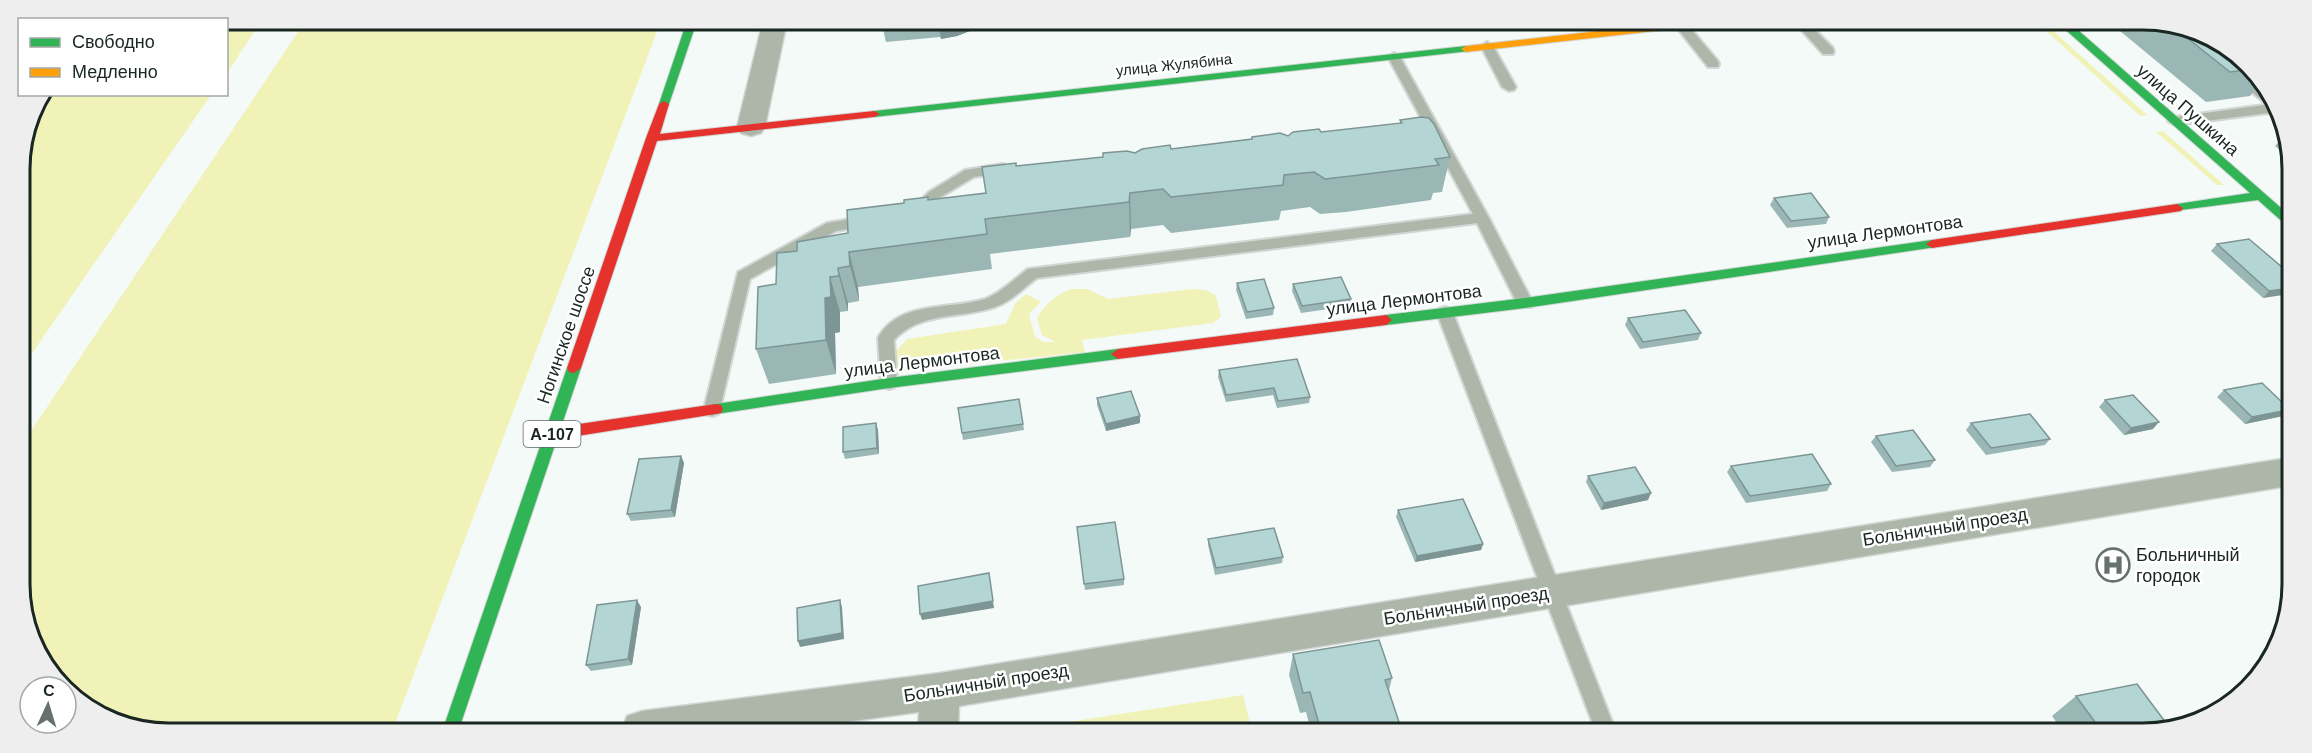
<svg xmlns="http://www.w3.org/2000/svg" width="2312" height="753" font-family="Arial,sans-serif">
<rect width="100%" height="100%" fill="#f4faf7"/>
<!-- green -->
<path fill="#f1f2b7" d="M227,20H262L227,73L226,20Z
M306,20L661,21L393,729L130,728L57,683L22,613L21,446Z
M2044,29H2051L2147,115L2140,116Z
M42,95H211L21,369L20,159L31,111Z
M2163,131L2224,185H2217L2156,132Z
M1071,289H1087L1108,299L1193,289L1206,290L1216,296L1221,317L1213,323L1082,340L1085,352L902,371L895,363L893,355L907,339L1006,324L1015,304L1026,294L1041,302L1029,314L1035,337L1044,342H1056L1042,335L1037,318C1044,305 1057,294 1071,289Z
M1243,695L1252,731L1017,730Z"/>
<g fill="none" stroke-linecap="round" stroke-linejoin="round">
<!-- lane casing -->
<g stroke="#d2d7d5" stroke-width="4">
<path id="lane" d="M1678,23H1686L1718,61L1719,64L1718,67H1708L1678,29L1676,26Z
M1796,24H1809L1833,48L1834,51L1833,54H1823Z
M1487,42L1493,46L1516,87L1514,90L1509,91L1502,87L1481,46Z
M1394,53L1400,57L1489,218L1533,303L1531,307H1519L1477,223L1037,278C1023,288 1011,302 995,307C960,319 921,311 894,340L897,383L895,387L889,389L883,387L881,383L878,338C899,300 950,310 985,299C1001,293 1014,279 1028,269L1473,214L1388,57Z
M2239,71L2265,89L2271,102H2264L2234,78L2232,75L2234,72Z
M2272,104L2276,112L2175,125L2168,121L2175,117Z
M1003,164L1008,166L1010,169L1008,172L974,177L939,198L919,217H909L907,214L929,192L965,170Z
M868,216L875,221L873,225L836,231L750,279L720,409L718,414L712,416L706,414L704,409L738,272L827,223Z
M1445,307L1451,309L1453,313L1616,732H1596L1437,313L1439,309Z"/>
</g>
<!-- street casing -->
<g stroke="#d2d7d5" stroke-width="3">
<path id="street" d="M763,21H787L765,127L761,133L751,136L741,133L737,127Z
M2288,458V486L959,706L958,730H918L919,712L787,730H622L627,716L642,711L940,673Z"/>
</g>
<!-- fast casing -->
<g stroke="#d2d7d5" stroke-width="2">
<path id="fast" d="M687,21H697L669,104L668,106H660L659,104Z
M2059,24H2071L2289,215V225L2285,224L2258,200L2173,211L2171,208L2177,204L2250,193Z
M1466,46L1470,47V51L874,117L868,114L874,111Z
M1932,240L1938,244L1936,247L1525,308L1386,325L1380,320L1386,315L1525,298Z
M1118,349L1125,354L1118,359L889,388L716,414L711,413L709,409L711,405L716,404L889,378Z
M574,363L581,368L459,729H443L567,368Z"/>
</g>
<!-- slow casing -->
<g stroke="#d2d7d5" stroke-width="2">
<path id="slow" d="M1669,23H1705L1700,26L1466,52L1461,49L1466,46Z"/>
</g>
<!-- jam casing -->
<g stroke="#d2d7d5" stroke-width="2">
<path id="jam" d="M664,101L669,104L660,134L874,111L880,114L874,117L657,141L581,368L574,373L569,372L567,368L646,138L659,104Z
M2177,204L2183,208L2181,211L1932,248L1926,244L1932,240Z
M1386,315L1392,320L1386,325L1118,359L1111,354L1118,349Z
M716,404L721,405L723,409L721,413L716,414L552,440L547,438L545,434L547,430L552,428Z"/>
</g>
<!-- lane -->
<use href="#lane" fill="#acb7a9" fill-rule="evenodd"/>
<!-- street -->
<use href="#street" fill="#acb7a9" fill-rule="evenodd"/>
<!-- fast -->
<use href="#fast" fill="#30b455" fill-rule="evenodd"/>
<!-- slow -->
<use href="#slow" fill="#ff9f0a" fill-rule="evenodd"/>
<!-- jam -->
<use href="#jam" fill="#e5322d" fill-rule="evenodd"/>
</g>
<!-- wall -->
<path fill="#9ab7b6" d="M874,21L986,22L980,27L957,36L941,39L940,37L886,42L882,25Z
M2124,25H2182L2255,70L2261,82L2250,96L2206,102L2120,31Z
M1400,120L1450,157L1442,192L1433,193L1431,200L1346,212L1320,214L1310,207L1281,211L1279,220L1171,233L1163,225L1131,229L1130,237L990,254L992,269L858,287L859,301L848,303V311L840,312V332L835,333L836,374L769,384L756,349L776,284L797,251L848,233L904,203L985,193L1016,166L1103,157V153H1135L1251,139L1252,137L1288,136L1400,123Z
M2286,133L2290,140V158L2275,146Z
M1774,198L1829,217L1826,224L1787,228L1770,205Z
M2217,244L2289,273L2263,298L2211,251Z
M1237,283L1274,308L1273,315L1246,319L1236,290Z
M1293,284L1351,299L1349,306L1301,313L1292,291Z
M1628,318L1701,333L1698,340L1640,349L1625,325Z
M1219,370L1310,397L1309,403L1277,408L1273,395L1226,402L1218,377Z
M2224,390L2288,408V411L2283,416L2245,424L2217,397Z
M1097,398L1140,416V423L1106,431L1097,405Z
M1019,399L1024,430L963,440L958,408Z
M2105,400L2153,429L2124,435L2099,407Z
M876,423L878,430L879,454L845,459L843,452Z
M1971,423L2050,439L2045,445L1986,455L1966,430Z
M1876,436L1935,460L1930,467L1892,472L1871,442Z
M681,456L684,463L675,517L631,521L627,514Z
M1731,466L1831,484L1827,491L1746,503L1727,472Z
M1588,476L1648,500L1601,510L1586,482Z
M1398,510L1483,544L1481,550L1415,562L1396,517Z
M1077,527L1124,579V585L1085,590Z
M1208,539L1283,557L1282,563L1215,575L1208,545Z
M641,607L632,665L591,671L586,665Z
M1293,654L1392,678L1389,690L1402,731H1311L1306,712L1300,713L1289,675Z
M2076,696L2153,733H2064L2052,716Z"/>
<!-- shaded-wall -->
<path fill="#7d9594" d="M959,22H986L980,27L957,36L941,39L939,26Z
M1130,193L1131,229L1130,237L1129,202Z
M849,252L858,287L859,301L850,266Z
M838,268L848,303V311L839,276Z
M830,277L840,312V332L835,333L836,374L826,340L825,298Z
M2289,288V294L2263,298L2269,291Z
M2288,410V411L2283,416L2245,424L2252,417Z
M1140,416V423L1106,431V424Z
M2159,422L2153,429L2124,435L2131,428Z
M876,423L878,430L879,454L877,448Z
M681,456L684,463L675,517L671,510Z
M1651,493L1648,500L1601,510L1604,503Z
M1483,544L1481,550L1415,562L1417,556Z
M989,573L994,608L922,620L920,614Z
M637,600L641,607L632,665L628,659Z
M840,600L842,607L844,639L800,647L798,641Z"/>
<!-- building -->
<path fill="#b3d5d4" stroke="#7d9594" stroke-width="1.5" d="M881,21L959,22L956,23L939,26L938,24L883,28Z
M2171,25H2182L2253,69L2230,72Z
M1421,117L1429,118L1434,124L1450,157L1435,159L1439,165L1351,176L1325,179L1314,172L1284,175L1283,185L1171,197L1163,189L1130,193L1129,202L985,219L987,234L849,252L850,266L838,268L839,276L830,277L831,297L825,298L826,340L756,349L758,287L776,284L777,253L797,251V242L848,233L847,210L904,203V200L928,197V200L986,193L982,167L1016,163V166L1103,157V153L1127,151L1135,153L1142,149L1170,145L1171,149L1252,139V137L1280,133L1288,136L1293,132L1319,129L1321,132L1402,123L1400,120Z
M1811,193L1829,217L1791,221L1774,198Z
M2249,239L2289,273V288L2269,291L2217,244Z
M1341,277L1351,299L1302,306L1293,284Z
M1264,279L1274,308L1247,312L1237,283Z
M1685,310L1701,333L1643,342L1628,318Z
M1297,359L1310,397L1278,401L1274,388L1226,395L1219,370Z
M2262,383L2288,408V410L2252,417L2224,390Z
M1131,391L1140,416L1106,424L1097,398Z
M2133,395L2159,422L2131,428L2105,400Z
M1019,399L1023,424L962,433L958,408Z
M2030,414L2050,439L1991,448L1971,423Z
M876,423L877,448L843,452V427Z
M1913,430L1935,460L1896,466L1876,436Z
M1812,454L1831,484L1750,496L1731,466Z
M681,456L671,510L627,514L639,459Z
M1635,467L1651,493L1604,503L1588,476Z
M1463,499L1483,544L1417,556L1398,510Z
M1115,522L1124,579L1084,584L1077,527Z
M1274,528L1283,557L1216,568L1208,539Z
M989,573L993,601L920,614L918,586Z
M637,600L628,659L586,665L597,605Z
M840,600L842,633L798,641L797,608Z
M1379,640L1392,678L1385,680L1402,731H1321L1310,692L1303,693L1293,654Z
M2137,684L2169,727L2153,733H2103L2076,696Z"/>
<!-- icons -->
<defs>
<g id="hospital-ring" transform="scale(1.725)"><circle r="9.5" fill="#fff" stroke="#66706c" stroke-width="1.5"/><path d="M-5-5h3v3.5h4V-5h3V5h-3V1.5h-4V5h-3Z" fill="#66706c"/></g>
</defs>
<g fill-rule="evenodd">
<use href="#hospital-ring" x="2113" y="565"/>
</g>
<g text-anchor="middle" stroke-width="5" stroke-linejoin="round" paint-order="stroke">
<!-- far-street labels -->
<g font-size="15" fill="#192621" stroke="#fff">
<text transform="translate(1174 65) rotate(-6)" y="5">улица Жулябина</text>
</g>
<!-- shield labels -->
<rect fill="#fff" stroke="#5e6764" stroke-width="1.5" x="523.5" y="421" width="57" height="26" rx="4.5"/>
<g font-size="16" font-weight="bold" fill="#192621">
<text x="552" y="440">А-107</text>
</g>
<!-- street labels -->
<g font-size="18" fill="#192621" stroke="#fff">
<text transform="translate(2188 110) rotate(41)" y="6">улица Пушкина</text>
<text transform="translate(1885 232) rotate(-8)" y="6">улица Лермонтова</text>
<text transform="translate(1404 300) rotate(-7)" y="6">улица Лермонтова</text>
<text transform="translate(566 335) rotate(-71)" y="6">Ногинское шоссе</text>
<text transform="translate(922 362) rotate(-7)" y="6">улица Лермонтова</text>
<text transform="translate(1945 527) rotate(-9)" y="6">Больничный проезд</text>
<text transform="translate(1466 606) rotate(-9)" y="6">Больничный проезд</text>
<text transform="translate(986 683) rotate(-9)" y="6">Больничный проезд</text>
</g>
<!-- poi labels -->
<g font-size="18" fill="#192621" stroke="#fff" text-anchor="start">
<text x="2136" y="561">Больничный<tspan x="2136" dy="21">городок</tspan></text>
</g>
</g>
<!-- crop -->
<path d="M0 0H2312V753H0ZM169 30H2143A139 139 0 0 1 2282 169V584A139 139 0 0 1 2143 723H169A139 139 0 0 1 30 584V169A139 139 0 0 1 169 30Z" fill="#edeeed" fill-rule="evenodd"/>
<path fill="none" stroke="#192621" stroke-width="3" d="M169 30H2143A139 139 0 0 1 2282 169V584A139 139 0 0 1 2143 723H169A139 139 0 0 1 30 584V169A139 139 0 0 1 169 30Z"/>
<!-- legend -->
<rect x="18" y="18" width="210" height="78" fill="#ffffff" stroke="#a3a8a6" stroke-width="1.5"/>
<rect x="30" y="38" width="30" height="9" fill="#30b455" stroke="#a3a8a6" stroke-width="1.5"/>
<text x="72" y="48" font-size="18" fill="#192621">Свободно</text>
<rect x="30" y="68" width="30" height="9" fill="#ff9f0a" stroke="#a3a8a6" stroke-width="1.5"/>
<text x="72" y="78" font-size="18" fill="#192621">Медленно</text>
<!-- north arrow -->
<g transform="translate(48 705) rotate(4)"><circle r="28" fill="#ffffff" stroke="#a3a8a6" stroke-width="1.5"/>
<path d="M0-4.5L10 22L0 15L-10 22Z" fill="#66706c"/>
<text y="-9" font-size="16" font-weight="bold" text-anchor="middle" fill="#192621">С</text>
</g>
</svg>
